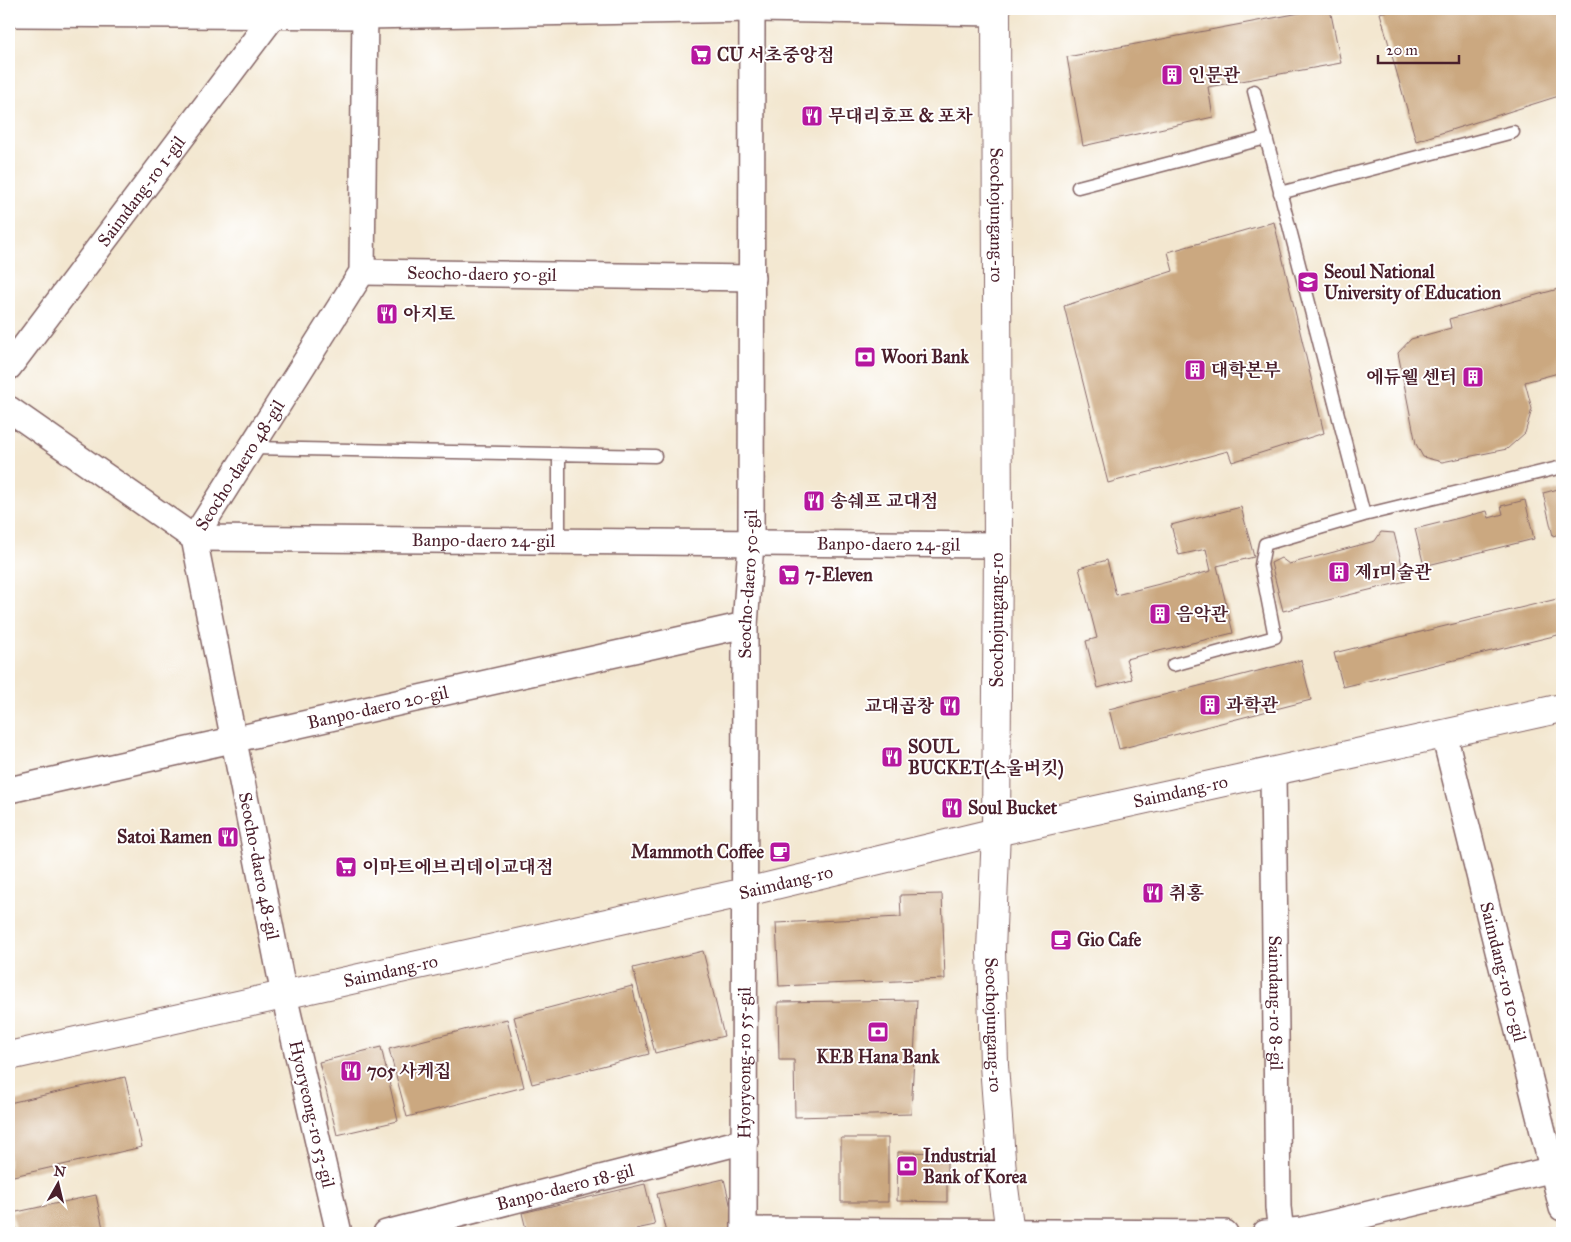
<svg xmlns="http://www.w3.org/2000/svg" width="1571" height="1242" font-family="'IM FELL Great Primer','Noto Serif KR',serif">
<rect width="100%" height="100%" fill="#fff"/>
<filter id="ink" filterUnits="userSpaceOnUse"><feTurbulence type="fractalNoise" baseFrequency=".02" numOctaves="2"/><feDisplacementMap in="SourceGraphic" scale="10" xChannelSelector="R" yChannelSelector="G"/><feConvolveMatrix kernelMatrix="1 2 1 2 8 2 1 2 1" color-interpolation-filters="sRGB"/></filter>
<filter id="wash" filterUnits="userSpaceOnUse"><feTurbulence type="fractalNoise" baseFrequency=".0096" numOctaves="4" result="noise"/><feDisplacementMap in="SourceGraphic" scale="20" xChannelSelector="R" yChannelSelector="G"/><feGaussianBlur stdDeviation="1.12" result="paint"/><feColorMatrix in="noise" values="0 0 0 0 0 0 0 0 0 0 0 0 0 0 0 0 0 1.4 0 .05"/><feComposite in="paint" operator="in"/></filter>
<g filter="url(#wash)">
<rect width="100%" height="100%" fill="#f3e7d0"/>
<g id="blocks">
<!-- building -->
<path fill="#cba880" d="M1321,9H1330L1341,63L1208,87L1213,117L1083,146L1067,57Z
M1394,9H1562V95L1416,141L1380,13Z
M1274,222L1324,433L1232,462L1228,451L1108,483L1064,306L1173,271L1168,252Z
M1562,288V372L1525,382L1532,409L1525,433L1507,449L1442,462L1423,457L1416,444L1398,353L1411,339L1451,328L1449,319Z
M1562,488V533L1553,536L1543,493Z
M1525,500L1534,539L1424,566L1415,529L1487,511L1489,518L1503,514L1501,506Z
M1241,507L1254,557L1217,566L1233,633L1126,659L1132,679L1098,688L1086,641L1097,638L1079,568L1107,560L1116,595L1211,571L1206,549L1179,555L1171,525Z
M1381,532L1394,533L1406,581L1283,611L1271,563L1281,558L1289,564L1375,541Z
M1557,599L1562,621V634L1343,687L1334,653Z
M1301,660L1311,700L1119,749L1109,709Z
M942,894L945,979L779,986L776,923L901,917L900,895Z
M703,951L724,1036L655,1053L633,968Z
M632,986L649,1054L532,1084L514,1017Z
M917,1000L911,1114L795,1117L794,1060H779L778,1002Z
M507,1019L524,1087L407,1117L389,1049Z
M381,1047L398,1121L337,1135L319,1062Z
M125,1077L142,1147L9,1177V1103Z
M841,1138H888V1202H841Z
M898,1152L947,1153V1202L897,1201Z
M724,1179L737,1233H666L657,1194Z
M645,1184L655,1225L636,1229L637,1233H527L522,1213Z
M96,1195L104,1233H17L12,1213Z"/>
</g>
</g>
<g filter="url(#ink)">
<use href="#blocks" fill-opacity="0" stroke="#856565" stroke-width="1"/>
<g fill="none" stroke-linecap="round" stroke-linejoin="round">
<!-- service casing -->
<g stroke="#856565" stroke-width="15">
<path id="service" d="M1254,91L1364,515
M1078,187L1266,138
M1280,193L1513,132
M251,448L655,456
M559,454V542
M1173,665L1275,637L1261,565L1265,544L1364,515L1562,467"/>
</g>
<!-- minor casing -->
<g stroke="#856565" stroke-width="28">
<g id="minor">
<path d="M10,9L17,14L365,16L752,9L996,13"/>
<path id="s1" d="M362,272L752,278"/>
<path id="s2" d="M9,367L274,15"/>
<path id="s3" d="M9,409L194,538L998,545"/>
<path id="s4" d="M1444,734L1562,1208"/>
<path id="s5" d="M1273,773L1278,1207L1281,1233"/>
<path id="s6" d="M9,790L745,625"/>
<path d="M744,1230L1225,1233"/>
<path id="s7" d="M339,1233L284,995L194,538L362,272L365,9"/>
<path id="s8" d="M386,1233L745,1141"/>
<path id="s9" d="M744,1233L745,625L751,544L752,9"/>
<path d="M1265,1233L1303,1230L1562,1167"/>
</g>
</g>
<!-- secondary casing -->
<g stroke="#856565" stroke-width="30">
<g id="secondary">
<path id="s10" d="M996,9L998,545L996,832L991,950L994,1065L1002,1172L1010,1233"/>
<path id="s11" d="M9,1056L746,892L996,832L1562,708"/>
</g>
</g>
<!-- service -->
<use href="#service" stroke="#fff" stroke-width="12"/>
<!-- minor -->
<use href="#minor" stroke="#fff" stroke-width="25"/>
<!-- secondary -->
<use href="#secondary" stroke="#fff" stroke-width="28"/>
</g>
</g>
<!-- icons -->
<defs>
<g id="supermarket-square" transform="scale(1.125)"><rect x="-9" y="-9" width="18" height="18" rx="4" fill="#b5179e" stroke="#fff"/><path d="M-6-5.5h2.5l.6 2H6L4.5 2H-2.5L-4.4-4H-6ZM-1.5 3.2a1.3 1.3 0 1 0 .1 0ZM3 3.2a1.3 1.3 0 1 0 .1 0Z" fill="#fff"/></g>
<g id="building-square" transform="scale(1.125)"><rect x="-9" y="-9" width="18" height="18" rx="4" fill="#b5179e" stroke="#fff"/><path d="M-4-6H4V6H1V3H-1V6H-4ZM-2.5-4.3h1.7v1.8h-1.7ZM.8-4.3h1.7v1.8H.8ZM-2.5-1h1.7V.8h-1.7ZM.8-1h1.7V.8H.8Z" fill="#fff"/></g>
<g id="restaurant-square" transform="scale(1.125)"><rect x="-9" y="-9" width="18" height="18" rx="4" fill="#b5179e" stroke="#fff"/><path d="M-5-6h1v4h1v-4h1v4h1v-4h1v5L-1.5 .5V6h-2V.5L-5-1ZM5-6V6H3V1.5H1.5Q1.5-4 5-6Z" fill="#fff"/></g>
<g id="university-square" transform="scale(1.125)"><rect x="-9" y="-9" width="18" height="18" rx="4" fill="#b5179e" stroke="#fff"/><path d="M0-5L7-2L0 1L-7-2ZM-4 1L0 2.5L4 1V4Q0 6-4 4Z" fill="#fff"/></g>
<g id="bank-square" transform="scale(1.125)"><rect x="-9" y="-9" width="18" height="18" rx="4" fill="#b5179e" stroke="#fff"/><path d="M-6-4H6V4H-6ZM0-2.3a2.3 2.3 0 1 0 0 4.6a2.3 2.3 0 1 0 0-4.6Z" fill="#fff"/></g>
<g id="cafe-square" transform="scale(1.125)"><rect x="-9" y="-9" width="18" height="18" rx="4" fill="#b5179e" stroke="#fff"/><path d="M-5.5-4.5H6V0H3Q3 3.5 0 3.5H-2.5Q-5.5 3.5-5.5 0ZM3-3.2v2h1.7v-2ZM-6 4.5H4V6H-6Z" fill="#fff"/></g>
</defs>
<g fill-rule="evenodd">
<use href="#supermarket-square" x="701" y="55"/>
<use href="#building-square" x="1172" y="75"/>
<use href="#restaurant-square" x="812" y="116"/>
<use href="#university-square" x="1308" y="282"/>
<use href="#restaurant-square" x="387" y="314"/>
<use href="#bank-square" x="865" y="357"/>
<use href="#building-square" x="1195" y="370"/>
<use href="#building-square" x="1473" y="377"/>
<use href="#restaurant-square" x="814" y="501"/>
<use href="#building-square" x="1339" y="572"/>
<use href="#supermarket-square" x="789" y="575"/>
<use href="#building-square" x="1160" y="614"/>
<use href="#building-square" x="1210" y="705"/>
<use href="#restaurant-square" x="950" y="706"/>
<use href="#restaurant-square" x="892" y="757"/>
<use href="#restaurant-square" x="952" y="808"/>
<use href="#restaurant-square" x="228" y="837"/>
<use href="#cafe-square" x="780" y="852"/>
<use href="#supermarket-square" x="346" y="867"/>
<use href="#restaurant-square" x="1153" y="893"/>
<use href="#cafe-square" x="1061" y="940"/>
<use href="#bank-square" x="878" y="1032"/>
<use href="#restaurant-square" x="351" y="1071"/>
<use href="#bank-square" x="907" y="1166"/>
</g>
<g text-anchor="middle" stroke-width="4" stroke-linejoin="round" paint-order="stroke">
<!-- poi labels -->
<g font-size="18" font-weight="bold" fill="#4a1f2b" stroke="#fff" text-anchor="start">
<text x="717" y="61">CU 서초중앙점</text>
<text x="1188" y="81">인문관</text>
<text x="828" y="122">무대리호프 &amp; 포차</text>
<text x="1324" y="278">Seoul National<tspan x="1324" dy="21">University of Education</tspan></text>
<text x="403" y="320">아지토</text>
<text x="881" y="363">Woori Bank</text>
<text x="1211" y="376">대학본부</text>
<text x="1457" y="383" text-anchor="end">에듀웰 센터</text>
<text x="830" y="507">송쉐프 교대점</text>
<text x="1355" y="578">제1미술관</text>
<text x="805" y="581">7-Eleven</text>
<text x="1176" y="620">음악관</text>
<text x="1226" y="711">과학관</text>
<text x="934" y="712" text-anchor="end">교대곱창</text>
<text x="908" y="753">SOUL<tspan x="908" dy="21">BUCKET(소울버킷)</tspan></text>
<text x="968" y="814">Soul Bucket</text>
<text x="212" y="843" text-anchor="end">Satoi Ramen</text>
<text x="764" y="858" text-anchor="end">Mammoth Coffee</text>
<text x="362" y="873">이마트에브리데이교대점</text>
<text x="1169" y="899">취홍</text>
<text x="1077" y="946">Gio Cafe</text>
<text x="878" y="1063" text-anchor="middle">KEB Hana Bank</text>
<text x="367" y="1077">705 사케집</text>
<text x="923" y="1162">Industrial<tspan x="923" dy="21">Bank of Korea</tspan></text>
</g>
<!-- street labels -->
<g font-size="18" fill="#4a1f2b" stroke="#fff">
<text dy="6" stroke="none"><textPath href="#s2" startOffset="220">Saimdang-ro 1-gil</textPath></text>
<text dy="6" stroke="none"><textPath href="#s10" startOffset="206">Seochojungang-ro</textPath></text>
<text dy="6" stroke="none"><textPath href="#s1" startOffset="120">Seocho-daero 50-gil</textPath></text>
<text dy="6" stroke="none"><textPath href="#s7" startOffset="796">Seocho-daero 48-gil</textPath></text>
<text dy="6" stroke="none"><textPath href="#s3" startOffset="515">Banpo-daero 24-gil</textPath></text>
<text dy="6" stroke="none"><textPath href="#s3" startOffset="920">Banpo-daero 24-gil</textPath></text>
<text dy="6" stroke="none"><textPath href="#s9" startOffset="649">Seocho-daero 50-gil</textPath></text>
<text transform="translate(997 620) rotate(-90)" y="6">Seochojungang-ro</text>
<text dy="6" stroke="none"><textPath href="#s6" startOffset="378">Banpo-daero 20-gil</textPath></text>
<text dy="6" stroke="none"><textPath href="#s11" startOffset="1201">Saimdang-ro</textPath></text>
<text transform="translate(259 866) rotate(79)" y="6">Seocho-daero 48-gil</text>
<text dy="6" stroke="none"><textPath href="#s11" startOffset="796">Saimdang-ro</textPath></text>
<text dy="6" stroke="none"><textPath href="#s4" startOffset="245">Saimdang-ro 10-gil</textPath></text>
<text dy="6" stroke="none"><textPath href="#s11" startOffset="391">Saimdang-ro</textPath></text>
<text dy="6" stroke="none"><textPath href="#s5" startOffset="230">Saimdang-ro 8-gil</textPath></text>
<text dy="6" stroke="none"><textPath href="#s10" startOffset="1016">Seochojungang-ro</textPath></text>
<text dy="6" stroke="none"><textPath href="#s9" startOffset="170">Hyoryeong-ro 55-gil</textPath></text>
<text transform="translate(312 1114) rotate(77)" y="6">Hyoryeong-ro 53-gil</text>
<text dy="6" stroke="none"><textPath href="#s8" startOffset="185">Banpo-daero 18-gil</textPath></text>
</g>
</g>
<!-- margin -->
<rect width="1571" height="1242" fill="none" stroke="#fff" stroke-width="30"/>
<!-- north arrow -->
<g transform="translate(58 1184) rotate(8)" stroke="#ffffff" stroke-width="4" paint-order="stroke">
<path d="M0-4L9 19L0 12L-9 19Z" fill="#4a1f2b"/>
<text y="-8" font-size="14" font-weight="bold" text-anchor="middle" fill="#4a1f2b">N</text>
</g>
<!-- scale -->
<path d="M1378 55v8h81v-8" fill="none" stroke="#4a1f2b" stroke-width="2.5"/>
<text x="1386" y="55" font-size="15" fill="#4a1f2b" stroke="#ffffff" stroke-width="4" paint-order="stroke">20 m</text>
</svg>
